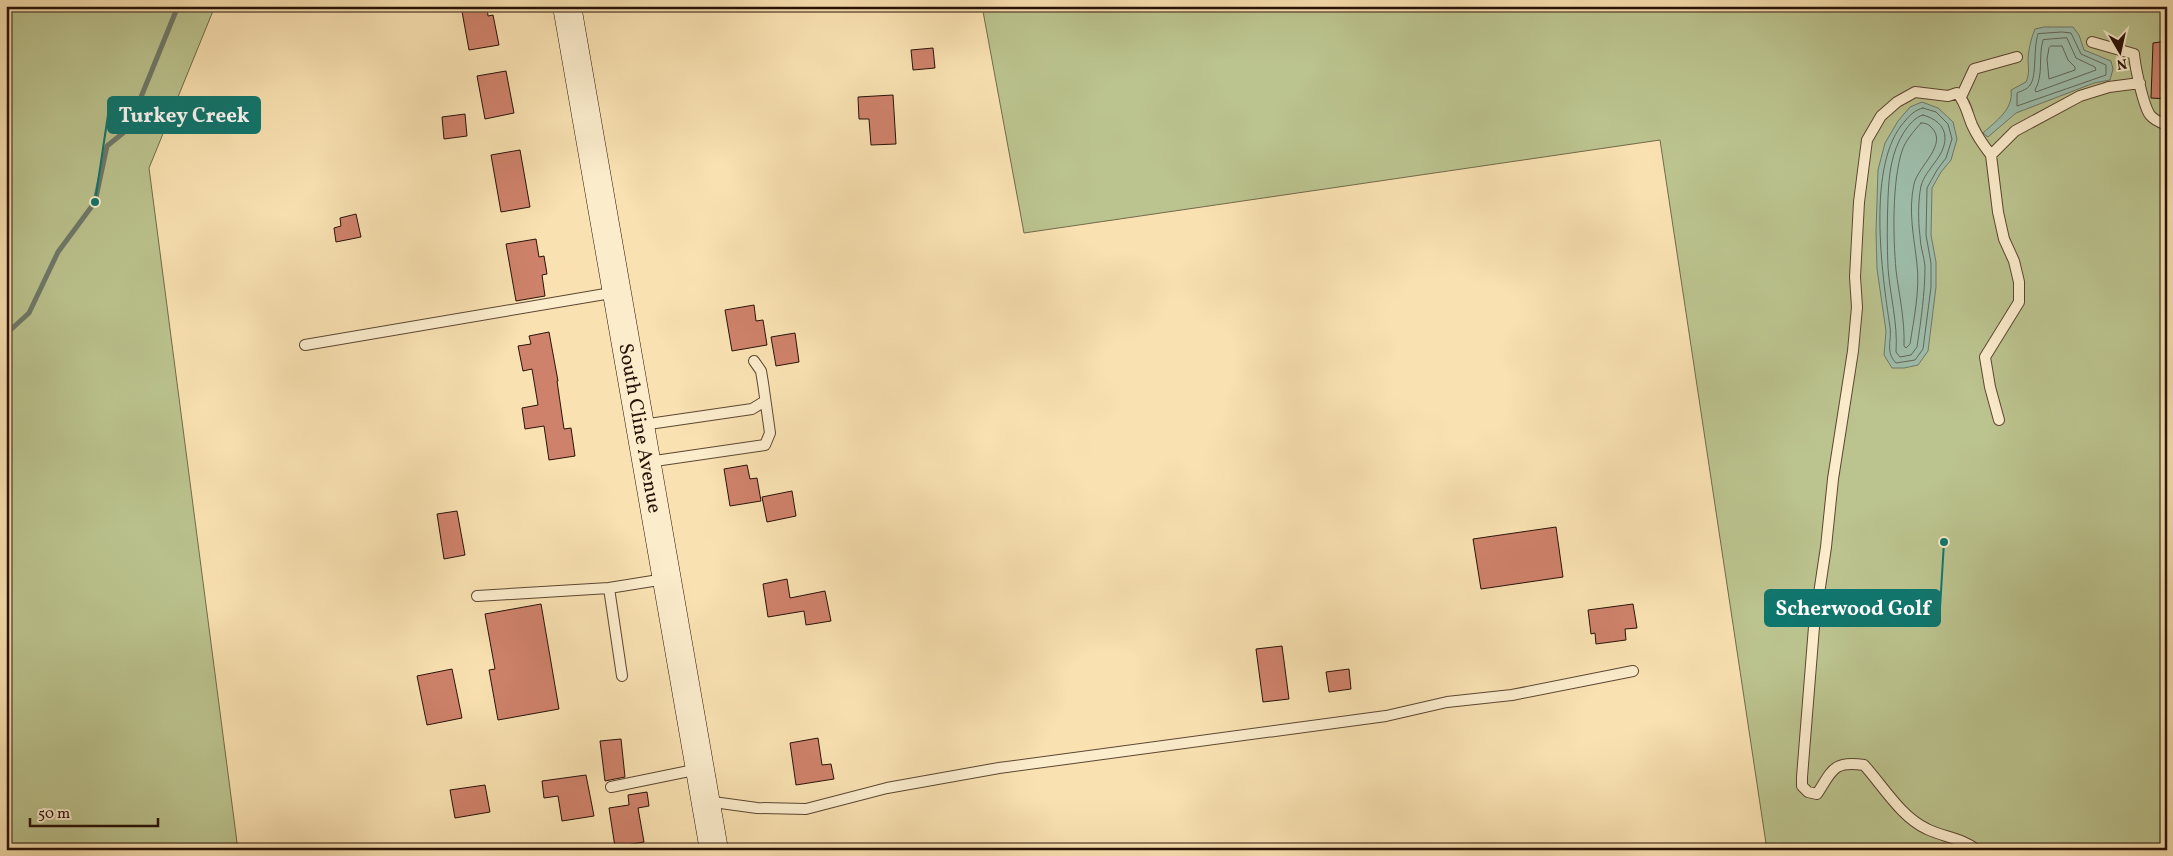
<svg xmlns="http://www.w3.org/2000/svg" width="2173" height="856" font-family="Vollkorn,serif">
<rect width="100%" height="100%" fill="#f9e1b1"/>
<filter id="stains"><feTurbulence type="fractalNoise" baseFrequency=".004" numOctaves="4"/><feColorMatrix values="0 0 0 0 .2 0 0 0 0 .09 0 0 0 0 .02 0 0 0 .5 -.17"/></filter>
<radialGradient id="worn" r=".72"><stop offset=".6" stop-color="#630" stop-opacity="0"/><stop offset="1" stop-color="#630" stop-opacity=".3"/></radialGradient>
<!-- green -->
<path fill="#bbc38e" stroke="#726a4a" d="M6,6H215L149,168L238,850H6Z
M982,6H2167V850H1767L1660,140L1024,233Z"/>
<!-- water -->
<path fill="#9ebeac" stroke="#6f796a" d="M2044,27H2073L2079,35L2084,50L2111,61L2113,69L2110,80L2094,83L2016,113L1988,137L1983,133C1996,121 2014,109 2011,90L2026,82C2030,73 2028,67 2028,58C2029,48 2031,38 2035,29Z
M1922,102L1938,108L1953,122L1957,139L1951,160L1941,172L1932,188L1931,235L1936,262V287L1928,351L1918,365L1904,368H1892L1884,355L1886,331L1877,269L1876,231L1878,170L1885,143L1898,121L1910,107Z"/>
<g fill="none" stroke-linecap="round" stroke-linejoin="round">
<!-- shore -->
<path stroke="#63685a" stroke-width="1" d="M2062,32L2071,33L2081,54L2106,65V75L2017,106V93C2021,91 2028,89 2030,85C2037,77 2033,49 2038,34Z
M2067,38L2076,58L2095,67L2096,70L2036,92L2035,90C2044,74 2038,57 2043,40Z
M2051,46H2062L2068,60L2075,67V70L2049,79L2047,59L2049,48Z
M1923,108L1936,112L1948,124L1952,139L1946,158L1937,170L1927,188L1926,235L1931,263V287L1923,349L1915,360L1896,363C1885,352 1892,340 1890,327C1882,274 1866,163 1905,121C1910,115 1915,110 1923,108Z
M1923,115C1934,118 1945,125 1945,138C1945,157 1926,168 1921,186C1918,201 1918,220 1920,236C1920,246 1924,256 1925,266C1925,293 1921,320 1917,347L1911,355L1900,357L1896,352C1898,323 1890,296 1888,268C1887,245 1887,222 1888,198C1889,174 1891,153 1904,132C1909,125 1915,117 1923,115Z
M1921,123C1926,123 1928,124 1931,127C1949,144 1918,166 1914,184C1908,211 1914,237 1917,264C1920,290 1914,318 1910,344L1906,348L1904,346C1905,320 1899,295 1896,270C1893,237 1892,182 1902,151C1905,141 1914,131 1921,123Z"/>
<!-- stream -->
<path stroke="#6f796a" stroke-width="5" d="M6,334L29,313L58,252L95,202L107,146L128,129L178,6"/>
</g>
<!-- building -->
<path fill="#cf826b" stroke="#281207" d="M461,6H487L488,16L493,15L499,45L469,50Z
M2167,41V99L2151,98L2153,43Z
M933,48L935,68L913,70L911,50Z
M506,71L514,113L485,119L477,76Z
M893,95L896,144L871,145L869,119H859L858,97Z
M465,114L467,136L444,139L442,117Z
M520,150L530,207L501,212L491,155Z
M356,214L361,237L336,242L334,228L341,226L340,218Z
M536,239L539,257L544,256L547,274L542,275L545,296L516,301L506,244Z
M754,305L756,321L763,320L767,345L732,351L725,310Z
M549,332L558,381H557L564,429L571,428L575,456L549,460L544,426L525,429L522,408L538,405L532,369L523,371L518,346L531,344L529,336Z
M795,333L799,362L776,366L771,337Z
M747,465L750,479L757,478L761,501L730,506L724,469Z
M792,491L796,516L767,522L762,497Z
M457,511L465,555L444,559L437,514Z
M1556,527L1563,577L1481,589L1473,539Z
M787,579L790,598L825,591L831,621L806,625L804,611L768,617L763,584Z
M541,604L559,709L498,720L489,670L495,669L485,614Z
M1633,604L1637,628L1625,629L1626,640L1596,644L1595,633L1591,634L1588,610Z
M1282,646L1289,699L1263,702L1256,649Z
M452,669L462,718L427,725L417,676Z
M1349,669L1351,689L1329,692L1326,672Z
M818,738L822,765L831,764L834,779L796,785L790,743Z
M621,739L625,777L605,781L600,741Z
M586,775L594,816L562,821L558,796L544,798L542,781Z
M485,785L490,812L455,818L450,790Z
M647,792L649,806L638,808L644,842L615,847L609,808L629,805L628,795Z"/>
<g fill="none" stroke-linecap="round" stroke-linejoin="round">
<!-- lane casing -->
<g stroke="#5c4632" stroke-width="12">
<path id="lane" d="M2092,42L2134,54C2135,66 2143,105 2150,115C2154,120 2161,123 2167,125
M1961,97L1974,69L2017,57
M305,345L617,292
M1999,420L1990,387L1985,357L2019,302V282L2014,261L2004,239L1998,212L1991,155L2015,131L2080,96L2109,87L2140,83
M642,425L752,409L765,401
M648,462L765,445L770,433L763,383L761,371L754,361
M477,596L609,588
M622,676L609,588L665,579
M611,787L699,769
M706,801L757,808L806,809L887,788L999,768L1386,716L1447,702L1512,695L1633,671
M1977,850C1962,838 1943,837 1927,829C1901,817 1883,786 1864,765C1833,760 1832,771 1817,794L1808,792L1802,786V777L1814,627L1826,547L1833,479L1853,351L1857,307L1855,277L1859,202L1867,140L1881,116L1897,102L1915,92L1948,96L1957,93C1966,103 1967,113 1972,125C1977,136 1984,146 1991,155"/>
</g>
<!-- secondary casing -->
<g stroke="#281207" stroke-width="29">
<path id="secondary" d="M567,6L714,850"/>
</g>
<!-- lane -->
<use href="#lane" stroke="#fbeccc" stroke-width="10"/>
<!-- secondary -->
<use href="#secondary" stroke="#fbeccc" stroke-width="28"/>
</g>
<g text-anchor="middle" stroke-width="5" stroke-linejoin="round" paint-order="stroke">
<!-- street labels -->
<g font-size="20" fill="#281207" stroke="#fbeccc">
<text transform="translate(641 428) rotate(80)" y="7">South Cline Avenue</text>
</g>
</g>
<!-- callouts -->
<path fill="none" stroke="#0f766e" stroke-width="2" d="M95 202L108 115M1944 542L1940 608"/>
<g fill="#0f766e" stroke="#fbeccc" stroke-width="2">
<circle cx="95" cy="202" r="5"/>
<circle cx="1944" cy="542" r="5"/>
</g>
<g fill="#0f766e" stroke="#0f766e" stroke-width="2">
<rect x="108" y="97" width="152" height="36" rx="5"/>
<rect x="1765" y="590" width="175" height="36" rx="5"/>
</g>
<g font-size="21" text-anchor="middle" font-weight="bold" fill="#fff">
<text x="184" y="122">Turkey Creek</text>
<text x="1853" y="615">Scherwood Golf</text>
</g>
<!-- margin -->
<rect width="2173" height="856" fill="none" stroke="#f9e1b1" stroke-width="25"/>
<rect x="8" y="8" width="2158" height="841" fill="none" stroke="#281207" stroke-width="2.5"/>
<rect x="12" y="12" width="2148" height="831" fill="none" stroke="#281207"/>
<!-- north arrow -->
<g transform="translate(2120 52) rotate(171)" stroke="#fbeccc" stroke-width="4" paint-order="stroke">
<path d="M0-4L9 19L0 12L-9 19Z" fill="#281207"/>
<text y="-8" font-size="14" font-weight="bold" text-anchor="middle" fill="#281207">N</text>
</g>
<!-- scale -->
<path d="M30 818v8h128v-8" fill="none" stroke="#281207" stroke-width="2.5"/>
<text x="38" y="818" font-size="15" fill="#281207" stroke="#fbeccc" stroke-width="4" paint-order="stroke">50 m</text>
<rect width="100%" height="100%" filter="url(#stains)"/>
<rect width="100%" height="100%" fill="url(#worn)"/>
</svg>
